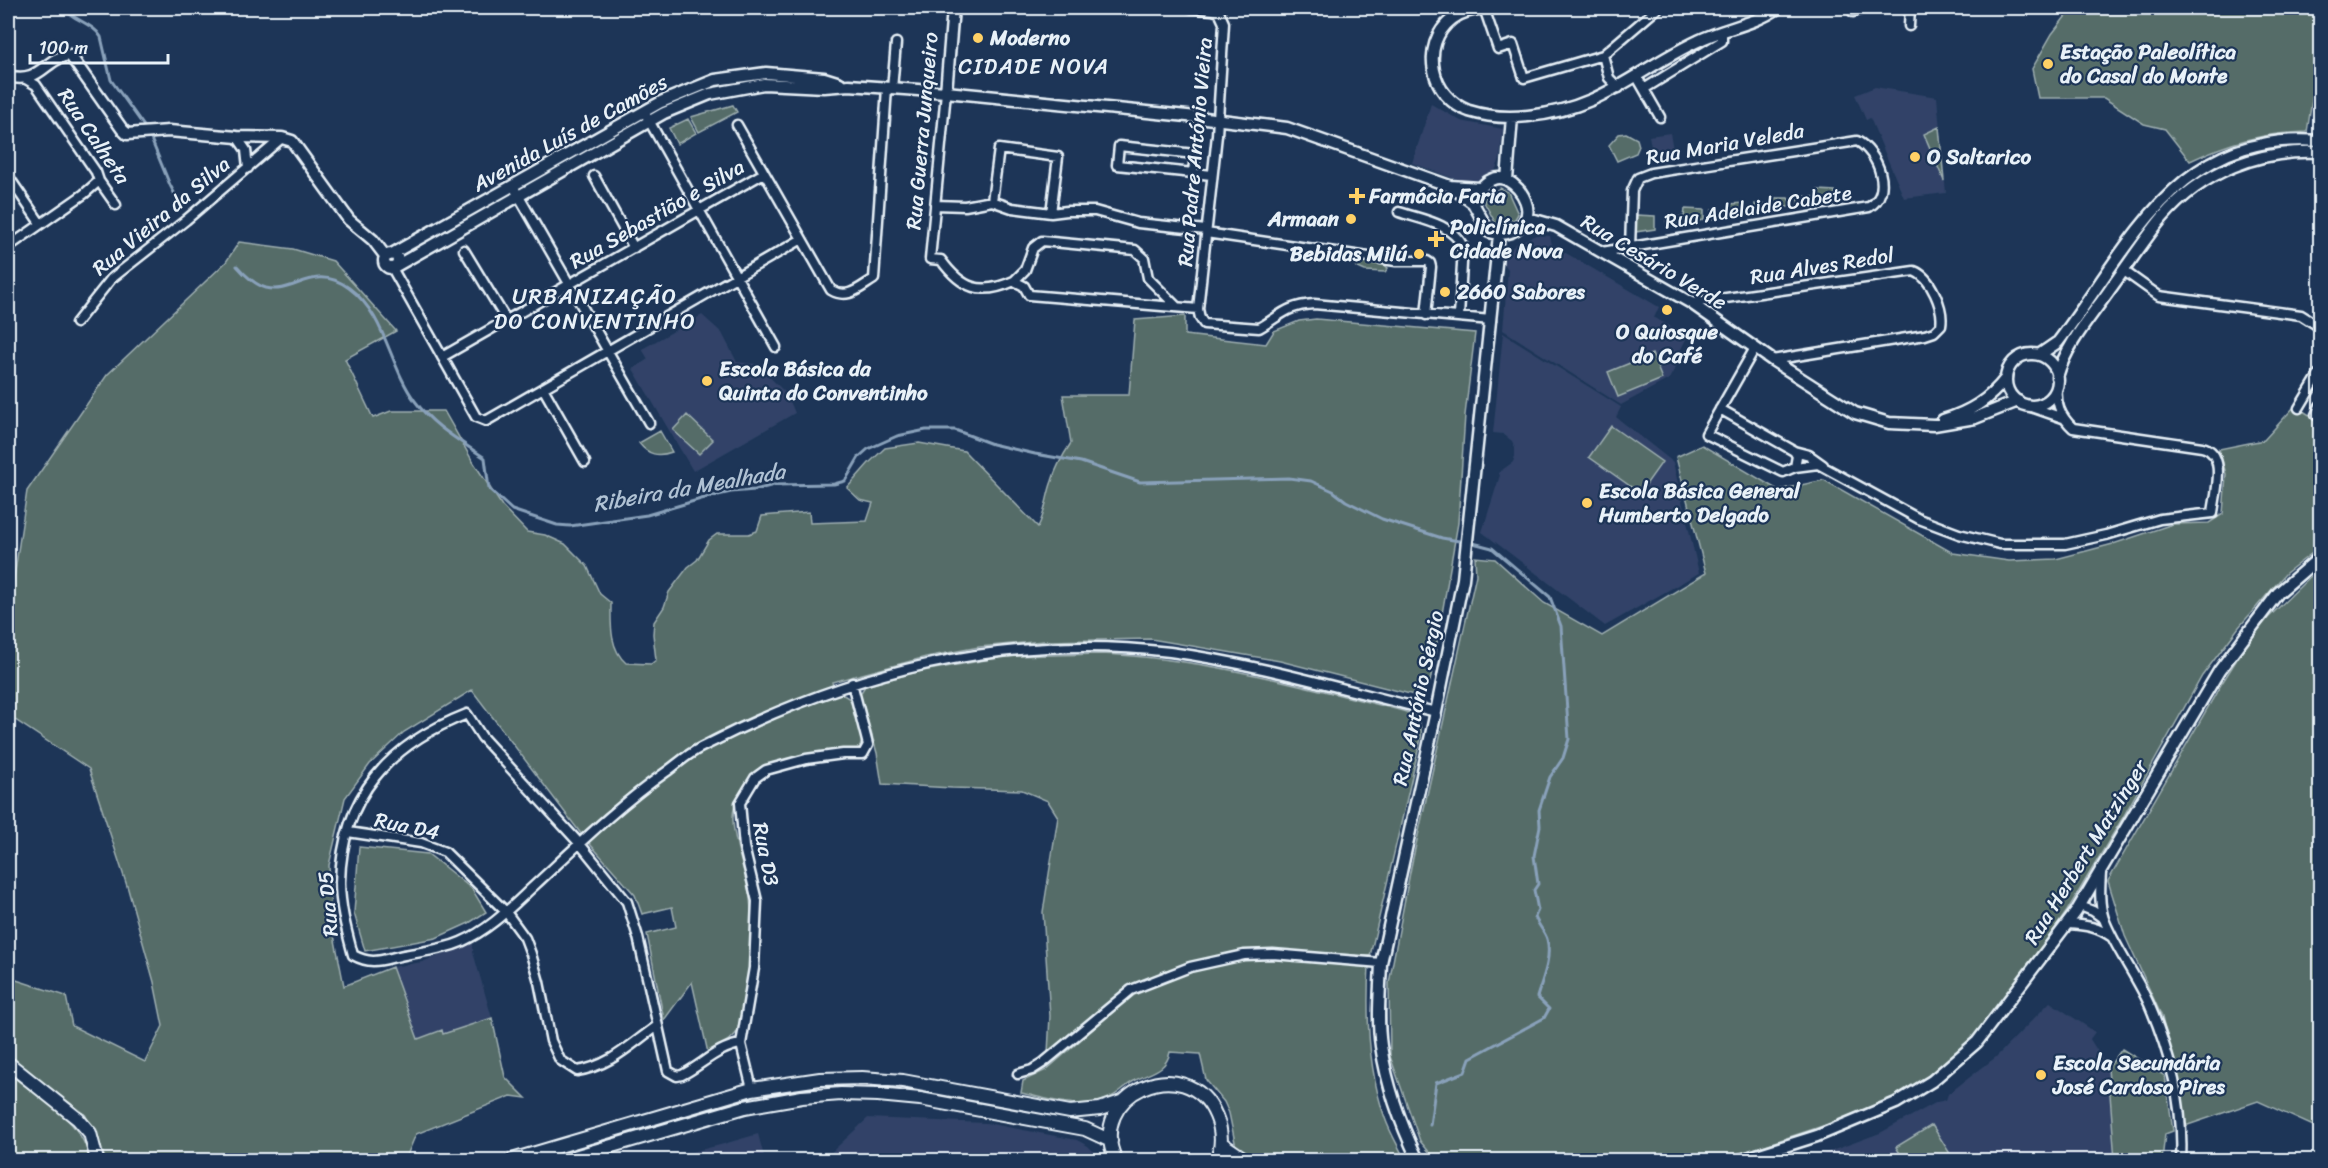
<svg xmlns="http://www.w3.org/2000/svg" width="2328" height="1168" font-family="Sriracha,sans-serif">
<rect width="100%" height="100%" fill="#1d3557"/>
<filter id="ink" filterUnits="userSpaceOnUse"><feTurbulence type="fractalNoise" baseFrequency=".0167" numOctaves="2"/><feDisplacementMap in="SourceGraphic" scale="12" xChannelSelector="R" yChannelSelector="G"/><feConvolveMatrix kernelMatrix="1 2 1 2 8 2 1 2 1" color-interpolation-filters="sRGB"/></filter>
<g filter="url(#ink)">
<!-- built -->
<path fill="#304367" d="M1875,87L1937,97L1946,193L1904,198L1870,118L1866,120L1855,95Z
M1431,104L1461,121L1503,129L1500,159L1493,176L1474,181H1460L1412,163Z
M1670,133L1673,149L1652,152L1649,136Z
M1536,235L1550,236L1552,245L1659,307L1654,318L1688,335L1675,361L1678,363L1669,379L1621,405L1503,330L1508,269L1503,263L1509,251L1517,243Z
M702,315L722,333L737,362L756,364L787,394L795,413L693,471L633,369L648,359L642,349Z
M1503,333L1621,407L1616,417L1673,462L1699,573L1605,626L1482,532L1500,475L1498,473L1513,462L1515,456V448L1512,441L1503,434L1493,433Z
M473,942V952L492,1018L443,1034L441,1030L418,1039L392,967L422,962Z
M2050,1002L2095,1032L2090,1039L2108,1068L2115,1160H1807L1880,1133L1937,1102L1946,1100L1948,1094L1996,1057Z
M868,1118L986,1123L1077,1140L1088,1146L1102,1160H823Z
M758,1134L765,1160H659L720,1145Z"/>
<!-- green -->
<path fill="#546c68" stroke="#9eaeb0" stroke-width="1.5" d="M2072,8H2320V93L2313,94L2307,132C2262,133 2230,142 2190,161L2165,129L2144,124L2104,98H2038L2032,69L2052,34Z
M733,105L737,112L699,132L691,117Z
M688,119L696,133L677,144L669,128Z
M1939,127L1944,181L1924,134Z
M1626,133L1637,139L1639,146L1636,153L1617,161L1609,145L1619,134Z
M1500,188L1508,192L1518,214L1515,219L1498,225L1495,222L1484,202L1486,196Z
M1818,190L1835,191V199L1798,205L1799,196L1817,197Z
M1775,198H1788L1792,206L1755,213V204H1773Z
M1744,203V209H1751V213L1713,219L1712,210L1728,211L1730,204Z
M1685,209L1704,210V220L1667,227L1666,217H1684Z
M1636,215L1655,216V229L1635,232Z
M239,242L293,249L333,261L396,331L345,359L373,418L391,411H444L472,460L502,506L527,532L545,535L565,544L587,566L600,594L611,603C611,623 609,648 626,663L651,664L656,660L653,634L654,622L664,607L669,592L688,567L697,560L709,540L717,534H749L757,531L762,516L809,512L810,523L867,521L873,503L860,500L847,488L869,463L885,448L919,443L964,451L1038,527C1046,512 1046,497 1052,481C1056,467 1063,455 1071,443L1063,395H1129L1135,320L1185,316V335L1266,344L1274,331L1299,321L1316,319L1475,333L1465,415L1458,523L1430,682L1423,692L1414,695L1280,661L1151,639L1044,641L979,647L926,657L832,682L836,695L842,694L850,699L862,740L860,747L854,751L757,772C744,785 732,801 733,820C733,839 745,872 749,892C754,918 750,1009 737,1032C731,1041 717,1047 708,1053L692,982L664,1020L647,934L676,927L672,907L642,914L635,895L582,835L472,690L404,732L370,764L345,798L329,865L331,920L344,986L392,967L418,1039L442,1030L443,1034L492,1018L505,1077L526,1098L511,1096L416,1134L405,1160H106L85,1114L8,1057V982L10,978L66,996L72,1026L145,1062L163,1026L154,982L128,889L89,769L8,715V618L27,491L107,375L226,262Z
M1361,262L1382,263L1388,268L1385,272L1365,271L1356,267V263Z
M1652,354L1662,379L1618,397L1608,372Z
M2295,406L2319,421L2320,419V547L2286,573L2239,627L2202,676L2122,819L2067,911L2034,959L1984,1026L1955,1055L1920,1082L1882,1104L1838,1121L1720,1160H1436L1420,1141L1390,1056L1389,983L1411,867L1476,575L1475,557L1495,559L1544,603L1602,636L1706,573L1676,457L1702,445L1778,490L1824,480L1953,553L2009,561L2056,559L2113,544L2173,524L2209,523L2223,514L2226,474L2219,449L2264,440Z
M687,415L713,440L699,454L673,430Z
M1611,426L1662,462L1640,493L1589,457Z
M660,431L672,452C658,457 648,455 639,443Z
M2320,567V1129L2258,1101L2185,1126L2162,1017L2125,936L2108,881L2222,683L2244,648L2268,618Z
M1101,654C1205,658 1303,686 1403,711C1416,715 1423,724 1421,738L1370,956L1270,950L1218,956L1193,963L1163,972L1124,990L1048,1053L1050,1016L1043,912L1058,817L1048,801L1022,790L952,788L882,784L877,753L860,694L865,686L917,672L1008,656Z
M359,847L428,854L472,889L486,912L469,923L436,938L365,951L354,913Z
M1258,957L1369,965C1366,1016 1368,1070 1385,1118C1390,1133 1399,1147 1405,1160H1264L1239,1151L1236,1147L1229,1113L1224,1102L1206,1080L1200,1054L1170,1052C1166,1071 1151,1072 1136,1080C1125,1085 1119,1094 1109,1098C1081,1111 1049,1099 1021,1093L1023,1081L1046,1070L1131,996L1150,986L1195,970L1226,961Z
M2122,1049L2165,1076L2173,1131L2165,1134L2162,1160H2115L2108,1068Z
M8,1073C36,1096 85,1121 89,1160H8Z
M1932,1125L1954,1160H1904L1896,1147Z"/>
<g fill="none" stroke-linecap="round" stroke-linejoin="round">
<!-- stream -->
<path stroke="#89a1ba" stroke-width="3" d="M63,8C73,20 94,24 101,37L111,80L146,129
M149,134L170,185L180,204
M237,266C244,274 255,285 266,288C295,295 313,262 349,288C386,315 389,366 415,401C434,427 459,440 485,458L489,489L512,510L557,525L570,526L647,515L701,499L731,492L755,490L774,485L834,484L845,481L859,457L868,449L897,436L926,430H955L992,444L1035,454L1081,462L1140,482L1289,478L1311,481L1333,491L1346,501L1382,519L1442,538L1459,541
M1430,1125L1436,1083L1465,1072L1470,1058L1544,1018L1549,1009L1537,997C1542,980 1552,958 1547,939C1545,932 1538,925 1535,917L1538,910L1534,890L1538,884L1534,856L1540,826L1539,810L1550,777L1563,758L1569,739L1561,626L1550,597L1492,548L1473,543"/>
<!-- minor casing -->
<g stroke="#e8f1f8" stroke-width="13">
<path id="minor" d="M1191,8L1213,10L1219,12L1224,23L1217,135L1198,309L1200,318L1204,324L1259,328C1281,316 1285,306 1314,304L1491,320
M1484,8L1498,49L1513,44L1524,78L1603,55
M1852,8L1853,12L1866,8
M1909,26L1910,8
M1637,77L1660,117
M24,78L36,85L96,172L99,181L116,205
M1619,88L1609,78L1603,55L1658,8
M892,89L896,43
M1644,89L1722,41V31
M946,92L930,259L941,260C962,289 981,296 1014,281L1024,286L1029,295L1198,309
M647,117L776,347
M737,125L831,290C848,300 859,288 874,279L887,88
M237,137L246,150L248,168
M1193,173L1195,154L1119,146L1117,165L1212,175
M8,176L40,223
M594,176L634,248
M513,186L649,423
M992,201L999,149L1058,157L1051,213
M935,205L965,206L992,201L1012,208L1051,213L1067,211H1095L1138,223L1206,230
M1399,212C1423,220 1450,223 1463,246L1459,317
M1206,233L1396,261H1427L1430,263L1431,267L1426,315
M8,247L84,194L99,181
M464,250L507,321
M1602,252L1869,207C1894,193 1878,152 1857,141L1651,173L1638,178L1632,191L1630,247
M392,268L476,417L486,421L802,239
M2124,271L2159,296L2301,315L2320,327
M1014,281L1025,270L1033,248L1042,241L1135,250L1144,258L1148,278L1176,306
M1691,303L1914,271C1931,277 1944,309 1941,325L1934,332L1925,335L1772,360
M76,323L111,279L186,220L282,138
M442,357L764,173
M543,388L585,462
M2025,405L2063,418
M2299,408L2320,373
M1720,409L1794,451L1797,456L1795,467L1783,472L1706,434L1755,348
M2316,415L2320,406
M1794,451L1809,455L1823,465
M1795,467L1818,464L1919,519L1959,534L2000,544H2065L2106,535L2160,519L2213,513C2215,494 2228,453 2202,447L2073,428C2060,416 2055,403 2057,385
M348,832L421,843L445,852L506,912L525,938L531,954L539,982L551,1041L560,1060L577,1071C610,1066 631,1044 657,1026
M2101,873C2100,888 2099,904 2104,919C2115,948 2136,975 2149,1004C2170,1053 2184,1107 2181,1160
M2080,906L2093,911L2104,919
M2068,924C2086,925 2098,927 2112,937
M741,1044C718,1047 702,1065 682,1075L677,1076L668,1071L638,937L627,902L580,844L482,737L467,714C390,744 342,795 340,882C340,907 347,932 353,955C373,966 383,959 404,955C423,951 443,950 461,942C491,929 512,906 536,884C578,845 619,805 666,772C677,764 688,754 700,748C848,672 1003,632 1170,652C1260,664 1348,691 1436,712
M1018,1074L1032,1070L1043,1063L1131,990L1190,967L1244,955L1273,954L1381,963
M752,1089L741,1044L754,968L757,901L744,847L740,803L755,778L766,770L806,759L843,754H863L868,745L852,683"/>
</g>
<!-- tertiary casing -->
<g stroke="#e8f1f8" stroke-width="15">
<path id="tertiary" d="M1486,8C1474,9 1462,11 1452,19C1419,45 1431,98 1469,111C1488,117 1509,118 1528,116C1602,109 1636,70 1698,41C1724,28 1754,25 1778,8
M8,76C41,85 45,57 70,55L122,129L127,134L169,131L237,137L282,138L292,141L349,220L373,240L386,257
M946,92L953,8
M1507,180L1512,117
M1450,186L1473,203L1489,232C1500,235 1511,235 1520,226C1536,212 1523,189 1507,180C1492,172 1475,190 1473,203
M1528,218L1556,226L1691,303L1772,360L1855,413L1889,423L1934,425L1975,418L2018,401
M384 261a7 7 0 1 1 14 0a7 7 0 1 1-14 0Z
M390,255L661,102L715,80L766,73L824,78L840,83
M396,266L664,113L710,94L764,84L824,87L849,85L946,92L1197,117L1287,128L1450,186L1479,188
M2006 380a26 26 0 1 1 52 0a26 26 0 1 1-52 0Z
M2039,355L2058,342C2131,246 2177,129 2320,141
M2057,377C2067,343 2091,317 2111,288C2128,265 2144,240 2162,218C2202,171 2260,149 2320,152
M1943,420C1970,412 1989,400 2006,378
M1418,1160C1401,1125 1387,1086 1381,1046C1377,1019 1380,991 1381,963L1436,712L1463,579L1499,235
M1741,1160L1817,1136L1896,1103L1932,1081L1977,1042L2076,912L2219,671L2278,593L2320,557"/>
</g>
<!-- secondary casing -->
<g stroke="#e8f1f8" stroke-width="16">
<path id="secondary" d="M8,1063L78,1119L90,1133L97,1160
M1221,1143L1246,1160
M512,1160L752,1089L820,1079L862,1078L903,1081L1070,1112L1100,1109L1124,1101
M564,1160L745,1107L802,1097L841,1094L878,1095L920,1099L1085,1129L1111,1141
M1116,1160C1084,1095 1187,1047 1216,1116C1222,1130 1223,1147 1216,1160"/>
</g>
<!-- minor -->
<use href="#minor" stroke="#1d3557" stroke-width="8"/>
<!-- tertiary -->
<use href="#tertiary" stroke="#1d3557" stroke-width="10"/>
<!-- secondary -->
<use href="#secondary" stroke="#1d3557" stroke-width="12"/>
</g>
</g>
<!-- markers -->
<g fill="#ffd166" stroke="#1d3557" stroke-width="2">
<circle cx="978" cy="38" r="6"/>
<circle cx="2048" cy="64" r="6"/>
<circle cx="1915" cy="157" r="6"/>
<path d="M1354 187h6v6h6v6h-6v6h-6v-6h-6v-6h6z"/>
<circle cx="1351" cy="219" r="6"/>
<path d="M1433 230h6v6h6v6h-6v6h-6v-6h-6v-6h6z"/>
<circle cx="1419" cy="254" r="6"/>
<circle cx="1445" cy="292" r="6"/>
<circle cx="1667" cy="310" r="6"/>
<circle cx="707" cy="381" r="6"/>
<circle cx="1587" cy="503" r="6"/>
<circle cx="2041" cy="1075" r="6"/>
</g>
<g text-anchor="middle" stroke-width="4.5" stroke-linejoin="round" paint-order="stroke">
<!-- poi labels -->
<g font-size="21" font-weight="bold" fill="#e8f1f8" stroke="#1d3557" text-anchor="start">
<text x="990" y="45">Moderno</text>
<text x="2060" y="59">Estação Paleolítica<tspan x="2060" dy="24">do Casal do Monte</tspan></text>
<text x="1927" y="164">O Saltarico</text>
<text x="1369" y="203">Farmácia Faria</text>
<text x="1339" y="226" text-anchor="end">Armaan</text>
<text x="1450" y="234">Policlínica<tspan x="1450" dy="24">Cidade Nova</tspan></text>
<text x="1407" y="261" text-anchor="end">Bebidas Milú</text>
<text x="1457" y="299">2660 Sabores</text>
<text x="1667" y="339" text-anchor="middle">O Quiosque<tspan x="1667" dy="24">do Café</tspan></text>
<text x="719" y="376">Escola Básica da<tspan x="719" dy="24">Quinta do Conventinho</tspan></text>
<text x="1599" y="498">Escola Básica General<tspan x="1599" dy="24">Humberto Delgado</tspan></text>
<text x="2053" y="1070">Escola Secundária<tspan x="2053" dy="24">José Cardoso Pires</tspan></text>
</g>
<!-- street labels -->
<g font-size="21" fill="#e8f1f8" stroke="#1d3557">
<text transform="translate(922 131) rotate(-85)" y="7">Rua Guerra Junqueiro</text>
<text transform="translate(570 133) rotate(-29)" y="7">Avenida Luís de Camões</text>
<text transform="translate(94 136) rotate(56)" y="7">Rua Calheta</text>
<text transform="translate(1725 144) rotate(-10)" y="7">Rua Maria Veleda</text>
<text transform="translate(1195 152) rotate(-85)" y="7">Rua Padre António Vieira</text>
<text transform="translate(1758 207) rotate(-9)" y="7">Rua Adelaide Cabete</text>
<text transform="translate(657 214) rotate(-30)" y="7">Rua Sebastião e Silva</text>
<text transform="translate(161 216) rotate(-40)" y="7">Rua Vieira da Silva</text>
<text transform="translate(1654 262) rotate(31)" y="7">Rua Cesário Verde</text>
<text transform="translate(1822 266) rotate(-9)" y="7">Rua Alves Redol</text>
<text transform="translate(1418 698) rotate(-78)" y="7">Rua António Sérgio</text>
<text transform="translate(407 826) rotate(12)" y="7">Rua D4</text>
<text transform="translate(2086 852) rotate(-58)" y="7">Rua Herbert Matzinger</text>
<text transform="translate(766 854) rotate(79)" y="7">Rua D3</text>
<text transform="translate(328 904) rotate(-95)" y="7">Rua D5</text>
</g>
<!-- neighbourhood labels -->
<g font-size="22" letter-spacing="1.5" fill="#e8f1f8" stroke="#1d3557">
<text x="1034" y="74">CIDADE NOVA</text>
<text x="595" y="304">URBANIZAÇÃO<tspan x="595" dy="25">DO CONVENTINHO</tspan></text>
</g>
<!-- water labels -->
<g font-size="22" font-style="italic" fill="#b0c2d4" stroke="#1d3557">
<text transform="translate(689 487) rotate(-10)" y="8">Ribeira da Mealhada</text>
</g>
</g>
<!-- margin -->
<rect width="2328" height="1168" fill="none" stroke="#1d3557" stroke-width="30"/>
<rect x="15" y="15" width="2298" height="1138" fill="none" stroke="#e8f1f8" stroke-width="2" filter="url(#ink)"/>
<!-- scale -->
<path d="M30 54v9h138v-9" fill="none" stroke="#e8f1f8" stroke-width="3"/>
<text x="39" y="54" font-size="18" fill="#e8f1f8" stroke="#1d3557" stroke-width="4.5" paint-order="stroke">100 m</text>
</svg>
